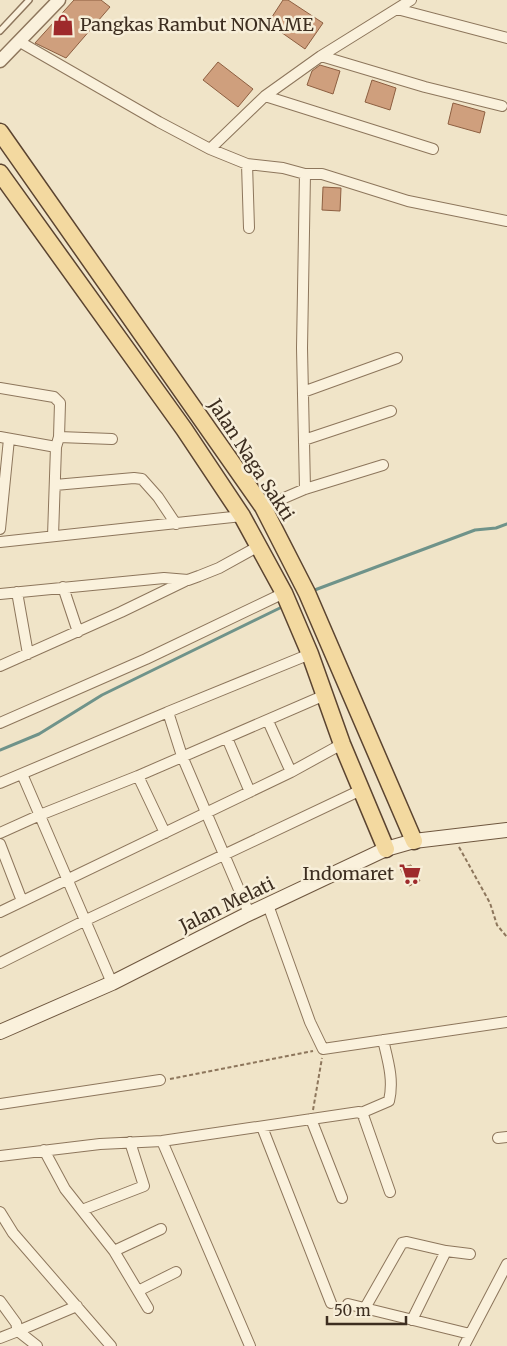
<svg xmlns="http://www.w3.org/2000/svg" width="507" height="1346" font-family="Merriweather,serif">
<rect width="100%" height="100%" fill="#f0e4c8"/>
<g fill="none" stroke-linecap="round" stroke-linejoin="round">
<!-- stream -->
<path stroke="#6f938a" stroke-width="3" d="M312,591L475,530L496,528L507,524
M0,750L39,734L102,695L284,606"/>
</g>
<!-- building -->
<path fill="#cf9f7d" stroke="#8d5f41" d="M74,0H101L110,7L66,58L35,43Z
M283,0H288L323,23L305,49L268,23Z
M218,62L253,89L238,107L203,80Z
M320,65L340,71L333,94L307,85L312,71Z
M372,80L396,88L390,110L365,102Z
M453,103L485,112L480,133L448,124Z
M323,187L341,188L340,211L322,210Z
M411,865L420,881L409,886L400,868Z"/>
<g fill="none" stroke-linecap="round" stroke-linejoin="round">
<!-- service casing -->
<g stroke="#8d765c" stroke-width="8">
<path id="service" d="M0,31L29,0"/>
</g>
<!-- minor casing -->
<g stroke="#8d765c" stroke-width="12">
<path id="minor" d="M397,9L507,38
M20,42L159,122L210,149L247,164L283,168L305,174H322L408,201L507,221
M321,56L425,87L502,106
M265,96L433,149
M210,149L265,96L321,56L411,0
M247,164L249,228
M305,174L302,348L305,489
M0,388L54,397L60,403L59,437L56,447L53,536
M303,392L397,358
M0,437L56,447
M59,437L112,439
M304,440L391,411
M55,485L134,478L142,479L158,497L176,524
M263,507L305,489L383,465
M0,529L9,439
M0,542L242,516
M63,587L78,632
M17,592L28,654
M0,594L164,578L188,580L199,576L219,568L259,546
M0,666L121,612L185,581
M268,721L291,772
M0,723L146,659L284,593
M227,738L250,792
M22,774L112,983
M138,776L165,833
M0,783L168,712
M0,833L40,815L138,776L325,695
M0,844L22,901
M268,905L310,1022L323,1049L507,1022
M0,912L291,772L342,744
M249,913L182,756L168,712L310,654
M0,963L84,921L361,790
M0,1104L160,1080
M361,1113L389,1101C394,1080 388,1061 383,1040
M311,1119L342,1198
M262,1127L331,1303
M498,1138L507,1137
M162,1141L250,1346
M44,1150L65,1189L114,1251L148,1308
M0,1156L100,1144L162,1141L359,1112L363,1115L390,1192
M82,1210L144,1186L130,1142
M0,1212L13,1233L111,1346
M114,1251L161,1229
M138,1291L176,1272
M0,1301L16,1323L18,1331L0,1338
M348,1304L470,1334
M365,1308L402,1243L407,1242L446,1251L470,1254
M412,1320L446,1251
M37,1346L18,1331L77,1306
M464,1346L507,1264"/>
</g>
<!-- tertiary casing -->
<g stroke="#8d765c" stroke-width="15">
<path id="tertiary" d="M0,61L59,0"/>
</g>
<!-- secondary casing -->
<g stroke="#6f573f" stroke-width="16">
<path id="secondary" d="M0,1032L112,983L244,916L386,849L414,841L507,830"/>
</g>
<!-- primary casing -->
<g stroke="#5b4430" stroke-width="19">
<path id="primary" d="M0,132L263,507L307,593L414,841
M0,173L184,429L242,516L284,593L310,654L342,744L386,849"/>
</g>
<!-- path -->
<path stroke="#8d765c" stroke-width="2" stroke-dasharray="4 2.5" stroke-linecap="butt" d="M459,847L490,903L497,925L507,937
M170,1079L313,1051
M313,1110L322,1058"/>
<!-- service -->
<use href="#service" stroke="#faf1dc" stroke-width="5"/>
<!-- minor -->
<use href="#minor" stroke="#faf1dc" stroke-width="10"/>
<!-- tertiary -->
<use href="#tertiary" stroke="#faf1dc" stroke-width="12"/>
<!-- secondary -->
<use href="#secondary" stroke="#faf1dc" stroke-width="14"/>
<!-- primary -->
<use href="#primary" stroke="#f3d9a0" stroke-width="16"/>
</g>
<!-- icons -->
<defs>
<g id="shop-bare" transform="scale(1.725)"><path d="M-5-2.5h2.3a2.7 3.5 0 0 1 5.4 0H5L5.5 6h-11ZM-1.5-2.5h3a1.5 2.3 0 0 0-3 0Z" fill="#9e2a2b" stroke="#f7eed8" stroke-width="2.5" paint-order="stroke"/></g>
<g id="supermarket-bare" transform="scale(1.725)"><path d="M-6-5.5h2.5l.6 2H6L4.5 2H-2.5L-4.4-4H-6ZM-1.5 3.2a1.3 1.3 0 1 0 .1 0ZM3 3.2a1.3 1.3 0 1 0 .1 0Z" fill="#9e2a2b" stroke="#f7eed8" stroke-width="2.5" paint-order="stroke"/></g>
</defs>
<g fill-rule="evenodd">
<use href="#shop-bare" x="63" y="25"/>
<use href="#supermarket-bare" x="410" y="874"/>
</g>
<g text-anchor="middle" stroke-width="5" stroke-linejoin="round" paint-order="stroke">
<!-- poi labels -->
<g font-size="18" fill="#3d2e20" stroke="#f7eed8" text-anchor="start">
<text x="80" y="31">Pangkas Rambut NONAME</text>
<text x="394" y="880" text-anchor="end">Indomaret</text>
</g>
<!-- street labels -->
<g font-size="18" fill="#3d2e20" stroke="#f7eed8">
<text transform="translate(251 460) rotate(57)" y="6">Jalan Naga Sakti</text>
<text transform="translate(227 905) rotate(-26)" y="6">Jalan Melati</text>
</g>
</g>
<!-- scale -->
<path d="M327 1316v8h79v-8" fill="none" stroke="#3d2e20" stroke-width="2.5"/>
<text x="334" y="1316" font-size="15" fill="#3d2e20" stroke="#f7eed8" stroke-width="4" paint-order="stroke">50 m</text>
</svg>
